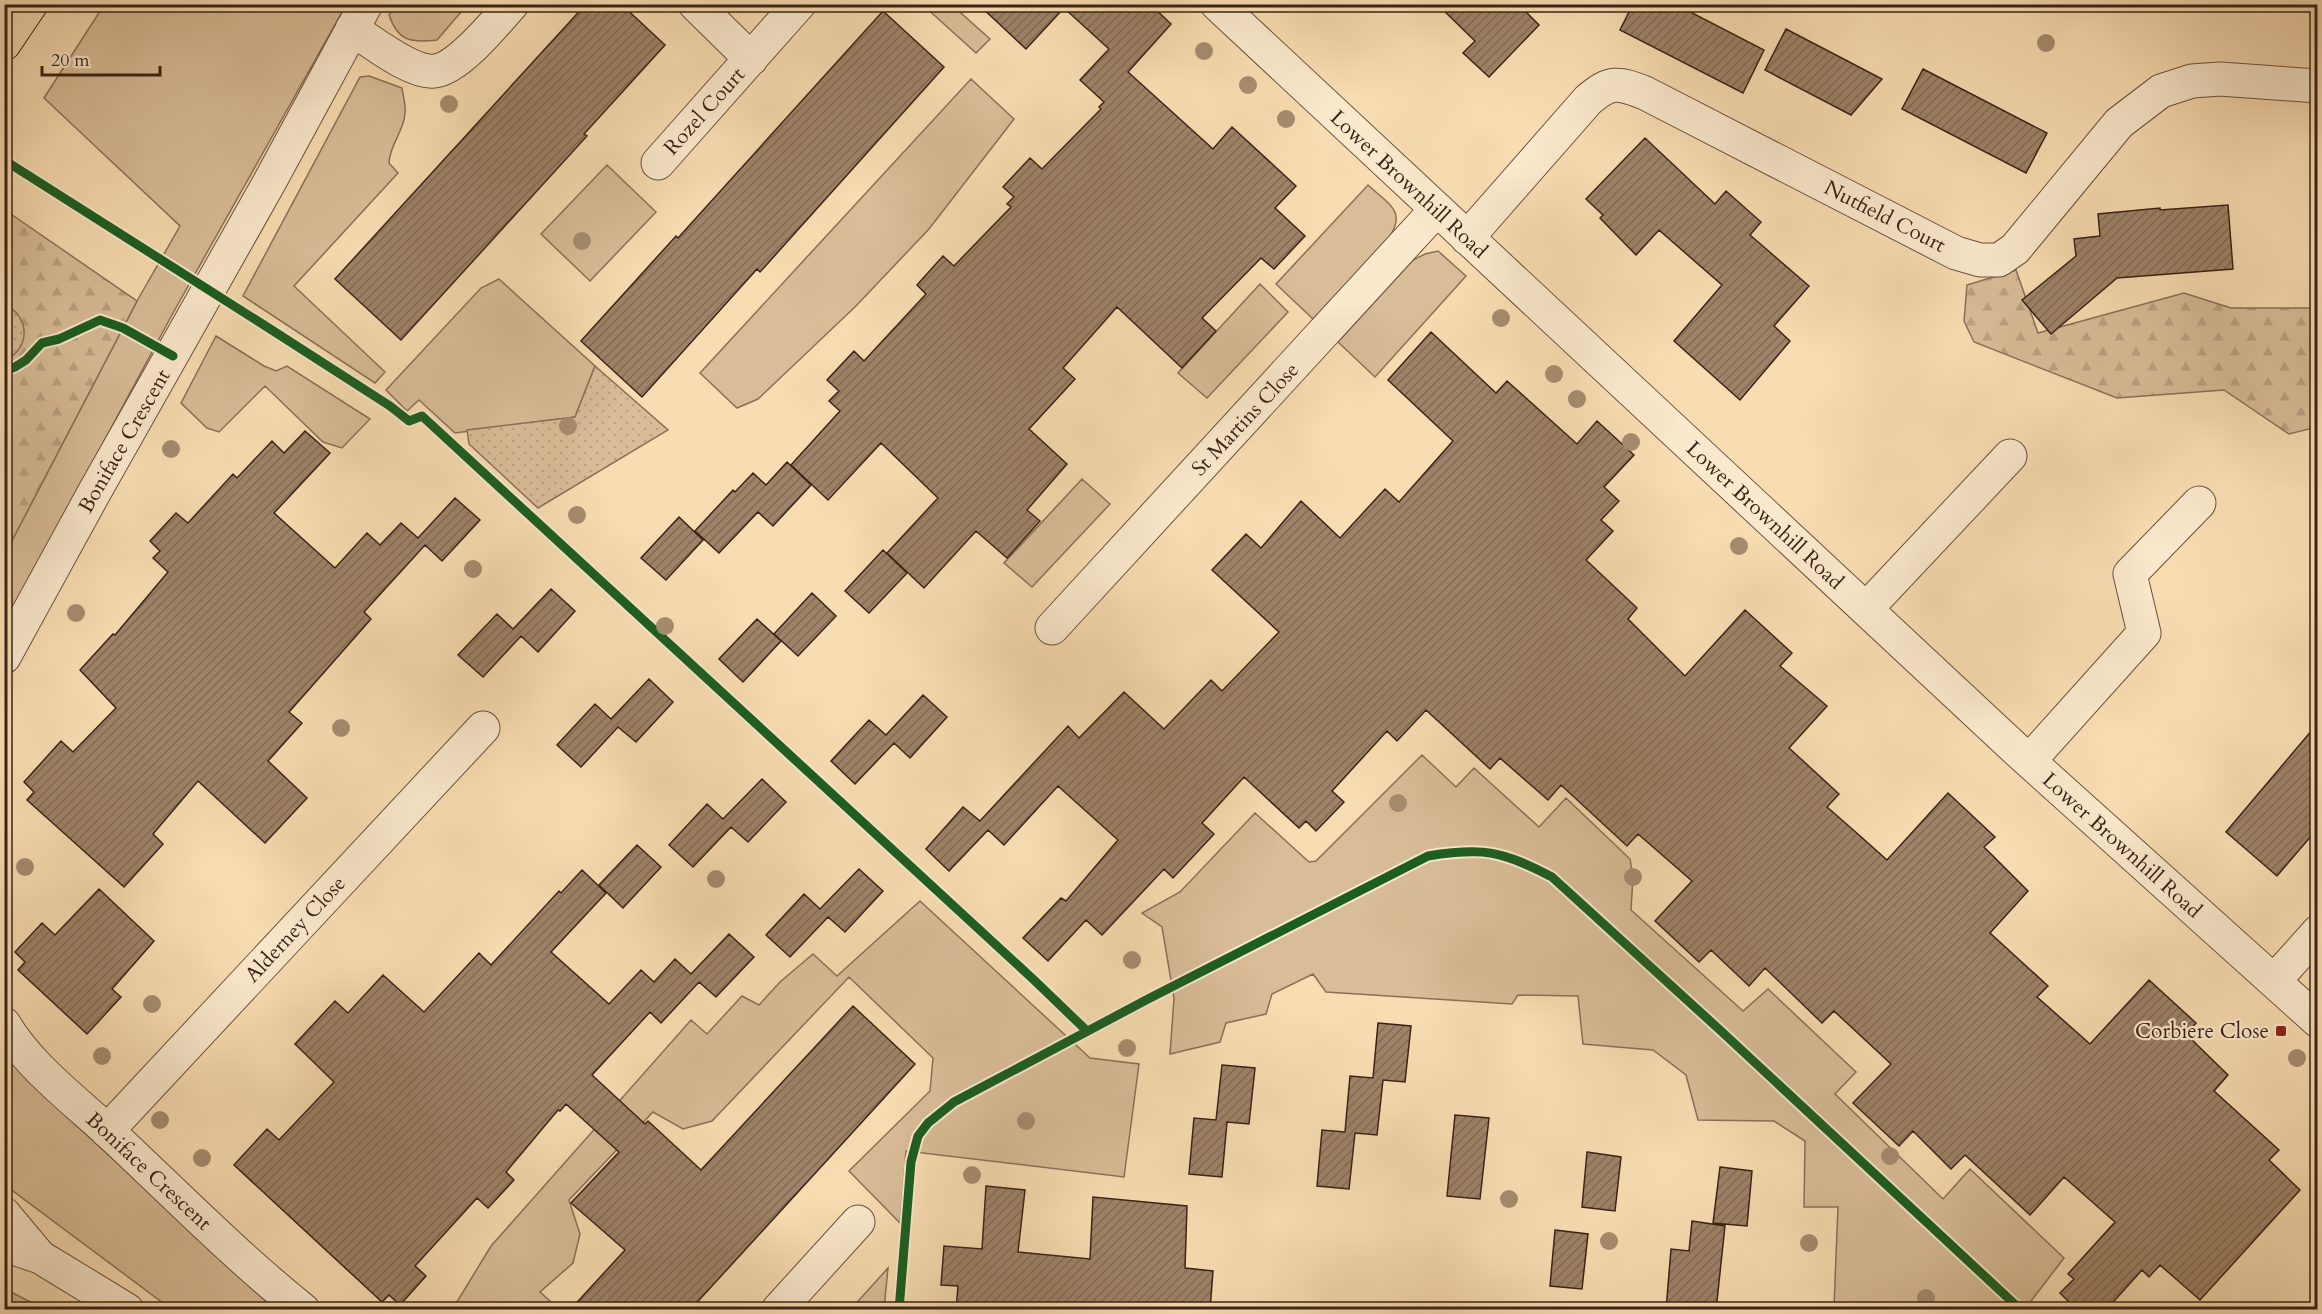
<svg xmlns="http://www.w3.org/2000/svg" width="2322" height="1314" font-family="Cardo,serif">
<defs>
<pattern id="forest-firs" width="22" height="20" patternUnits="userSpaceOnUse" patternTransform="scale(1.5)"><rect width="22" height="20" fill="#d9bd98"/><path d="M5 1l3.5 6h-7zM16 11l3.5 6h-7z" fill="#bba282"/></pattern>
<pattern id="park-dots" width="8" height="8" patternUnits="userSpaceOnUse" patternTransform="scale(1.5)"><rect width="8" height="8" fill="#d9bd98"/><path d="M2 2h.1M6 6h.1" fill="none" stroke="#bba282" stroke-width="1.8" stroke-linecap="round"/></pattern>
<pattern id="building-hatch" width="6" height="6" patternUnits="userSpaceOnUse" patternTransform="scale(1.5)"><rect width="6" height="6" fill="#9e8368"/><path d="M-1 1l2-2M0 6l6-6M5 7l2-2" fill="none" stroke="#826b55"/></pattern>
</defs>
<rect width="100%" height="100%" fill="#f9ddb2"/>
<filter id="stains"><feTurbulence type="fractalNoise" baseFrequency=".00333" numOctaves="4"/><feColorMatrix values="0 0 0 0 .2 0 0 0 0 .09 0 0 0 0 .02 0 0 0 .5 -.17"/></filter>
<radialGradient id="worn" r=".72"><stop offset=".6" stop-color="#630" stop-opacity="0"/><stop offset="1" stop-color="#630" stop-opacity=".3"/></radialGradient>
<!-- grass -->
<path fill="#d9bd98" stroke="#8a7058" stroke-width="1.5" d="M104,5H346L173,313L5,625V554L137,301L180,226L44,98Z
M395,5V4L467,5L437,40C410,43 398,41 389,15Z
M923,5H952L990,39L976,53Z
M369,76L402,88C403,96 406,105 405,113C404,132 390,143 389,163L398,173L294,286L385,372L375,383L243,296L360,77Z
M971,79L1014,119L929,229L856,306L758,399L737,408L700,373Z
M607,165L656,212L590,281L541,234Z
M1368,185C1388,204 1408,211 1388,239L1313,319L1276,284Z
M1438,251L1466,276L1375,377L1338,342L1413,260L1425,254Z
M499,279L595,366L575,417L455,433L419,400L407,411L386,390L481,288Z
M1260,284L1288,312L1207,398L1178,373Z
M216,336L264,366L276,371L287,366L370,419L342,448L323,442L265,386L219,432L207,428L181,403Z
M1082,479L1110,504L1032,587L1004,563Z
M1422,755L1456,787L1474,768L1539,827L1566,798L1630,859L1633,877L1631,910L1743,1011L1768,989L1856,1072L1835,1094L1943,1199L1970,1169L2064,1258L2025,1309L1888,1310L1834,1306L1838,1207H1804L1805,1141L1774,1121L1698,1120L1686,1075L1653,1050L1583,1044L1578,996L1518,995L1512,1004L1326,992L1313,974L1272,994L1266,1014L1226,1023L1220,1042L1170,1054L1174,998L1162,927L1142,913L1180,892L1255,813L1309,862L1316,861Z
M920,901L1090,1058L1139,1064L1124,1177L906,1151L900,1223L849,1171L930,1091L933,1058L849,977L712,1121L683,1129L653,1112L569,1200L580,1234L573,1263L540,1292L559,1309L452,1310L491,1246L691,1020L707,1034L742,996L759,1005L780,982L813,954L837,976Z
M4,1048L27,1080L276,1309H171L5,1185Z
M888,1268L884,1309H851Z"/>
<!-- forest -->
<path fill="url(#forest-firs)" stroke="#8a7058" stroke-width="1.5" d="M5,210L137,301L5,554Z
M2016,270L2038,333L2184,293L2231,308H2317V427L2289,434L2224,390L2117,398L1974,342L1964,321L1967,285Z
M5,1289L44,1309H5Z"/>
<!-- park -->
<path fill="url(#park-dots)" stroke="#8a7058" stroke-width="1.5" d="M5,305C30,316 31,349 5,360Z
M595,366L668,430L538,508L469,444L467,430L575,417Z"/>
<!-- building -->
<path fill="url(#building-hatch)" stroke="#3b2218" stroke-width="1.5" d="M586,4H621L665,45L584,134L587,136L401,340L335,279Z
M978,4H1150L1171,24L1128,72L1213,149L1232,127L1296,186L1275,208L1305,236L1274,269L1261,258L1202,318L1216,331L1182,368L1117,307L1063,368L1075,379L1029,429L1067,464L1027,510L1040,521L1007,558L976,531L924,588L887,553L938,498L881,443L828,500L791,465L840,411L829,401L839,391L827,380L854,351L864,361L926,294L917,285L943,256L954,266L1011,207L1007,204L1014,197L1003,187L1030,158L1042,169L1101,109L1099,107L1104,102L1080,80L1109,49L1064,8L1026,49Z
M1437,4H1518L1539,25L1489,77L1463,53L1475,41Z
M1633,4H1675L1764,50L1743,93L1620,30Z
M883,11L944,67L760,272L757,269L642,397L581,341L676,236L678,238Z
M1786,29L1882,79L1851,115L1765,70Z
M1923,69L2047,133L2026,173L1902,109Z
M1645,138L1715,204L1726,191L1761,222L1750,235L1809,286L1774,326L1790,341L1740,400L1674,341L1722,285L1659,230L1636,255L1600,218L1603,215L1586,199Z
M2228,205L2233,269L2117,278L2051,334L2022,300L2076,256L2074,239L2100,236L2098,214L2160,208V210Z
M1431,332L1496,393L1507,381L1577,444L1597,421L1634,455L1604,487L1619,501L1601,520L1613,531L1586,560L1637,608L1628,619L1685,676L1745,610L1792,653L1780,666L1827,706L1789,748L1839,794L1827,807L1859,835L1887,860L1948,793L1995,837L1984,847L2028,891L1990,933L2048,986L2037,997L2090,1044L2149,980L2196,1023L2186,1034L2228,1075L2214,1091L2279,1150L2269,1160L2300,1190L2200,1300L2160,1265L2149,1277L2142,1270L2106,1310H2077L2060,1293L2074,1279L2068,1274L2115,1222L2064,1177L2030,1215L1965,1155L1951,1169L1913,1131L1899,1146L1853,1103L1891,1064L1834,1011L1822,1023L1765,968L1749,986L1711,950L1699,962L1655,921L1692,881L1638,834L1627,846L1561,785L1548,800L1500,758L1490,769L1426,710L1397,741L1387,731L1332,791L1344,802L1316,831L1306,821L1299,828L1244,777L1202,823L1214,834L1173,878L1164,869L1102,935L1086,920L1048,961L1023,938L1061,898L1066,901L1118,840L1058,786L1004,845L988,830L949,871L926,849L963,807L980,821L1068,726L1079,738L1124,692L1164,729L1211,680L1222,691L1279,632L1212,570L1246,534L1261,548L1301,501L1340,538L1385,489L1399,502L1453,441L1388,380Z
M305,431L330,453L274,513L335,568L367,533L380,545L401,523L418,538L455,498L480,520L442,561L425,545L364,612L371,619L289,712L302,723L268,761L307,798L265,843L198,781L153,834L163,844L124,887L27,800L34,792L24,782L61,741L73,752L116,708L80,670L113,634L115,635L168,572L153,558L160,551L150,541L176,513L188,523L233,474L237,478L272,441L284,453Z
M787,462L811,485L773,526L758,512L719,553L695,531L733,490L735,492L753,473L766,485Z
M679,517L703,540L666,580L641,558Z
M883,550L907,573L869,613L845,591Z
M551,589L575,611L538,652L521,636L483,677L458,655L497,614L513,629Z
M812,593L836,616L798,656L774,634Z
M757,619L781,641L743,682L719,659Z
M649,679L673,702L636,742L618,727L581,767L557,745L595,704L611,719Z
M923,695L947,717L910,758L894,743L855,784L831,761L869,720L886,735Z
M2318,723V828L2277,876L2226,832Z
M762,779L786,802L748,842L731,827L693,867L669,845L707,804L723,819Z
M637,845L661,867L623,908L599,885Z
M859,869L883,891L845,932L828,917L790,957L766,935L804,894L820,909Z
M582,870L606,893L551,952L609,1004L641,970L654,982L675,959L691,974L729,934L754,957L716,997L699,982L661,1023L650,1012L592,1075L645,1124L648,1121L701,1170L853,1006L915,1064L690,1310H570L625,1250L571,1203L619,1152L566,1104L560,1111L558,1110L506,1172L514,1180L488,1208L477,1198L415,1266L426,1276L400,1305L389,1295L382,1302L234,1165L267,1129L279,1140L334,1082L295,1044L335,1001L348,1013L383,975L424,1012L479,953L491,965L559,891L561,893Z
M99,889L154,941L112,989L121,997L87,1034L18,970L25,962L15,952L42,923L55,935Z
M1378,1023L1411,1026L1405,1082L1383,1080L1377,1135L1355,1133L1349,1189L1317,1186L1322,1130L1345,1132L1350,1076L1373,1078Z
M1222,1065L1255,1068L1249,1124L1227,1122L1222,1177L1189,1174L1194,1118L1216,1120Z
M1455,1115L1489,1118L1480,1199L1447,1196Z
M1587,1152L1621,1157L1615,1211L1582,1207Z
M1720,1167L1752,1171L1747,1226L1713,1223Z
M986,1186L1025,1190L1018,1252L1090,1259L1093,1197L1187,1206L1185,1268L1213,1271L1210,1310H1138L1077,1304V1310H956L958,1286L941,1285L944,1246L982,1249Z
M1692,1221L1725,1226L1716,1310H1666L1671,1249L1689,1251Z
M1555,1230L1588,1234L1582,1289L1550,1286Z"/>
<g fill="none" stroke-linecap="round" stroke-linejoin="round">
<!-- minor casing -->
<g stroke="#6a513e" stroke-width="35">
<path id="minor" d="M695,4L751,59
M1217,4L2020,753L2318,1021
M352,29C371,41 412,74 435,71C459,68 496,22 512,4
M658,163L799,4
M1467,238L1588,100C1610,81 1618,82 1645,93L1956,253L1980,260H1999L2015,249L2119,123L2161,91L2192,81L2220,79L2318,86
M1866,609L2010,456
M1052,628L1437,209
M4,657L95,491L269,183L366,4
M2029,761L2144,633L2130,574L2199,503
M2274,981L2318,932
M4,1024C30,1068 76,1101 113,1136C175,1194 236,1256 303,1310
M107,1131L483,728
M4,1214L40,1257
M4,1245L40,1257L127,1310
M778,1310L858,1222"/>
</g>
<!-- major casing -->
<g stroke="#3b2218" stroke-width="35">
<path id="major" d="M4,44L31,4"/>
</g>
<!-- minor -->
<use href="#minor" stroke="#fbe9cd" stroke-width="33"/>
<!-- major -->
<use href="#major" stroke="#f9ddb2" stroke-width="33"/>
<!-- cycleway casing -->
<g stroke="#fbe9cd" stroke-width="13">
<path id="cycleway" d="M4,160C133,242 262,323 390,406L409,421L422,416L1034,980L1087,1031
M4,371L15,367L26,360L42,343L59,339L100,320L123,328L173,356
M899,1310L911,1162L918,1136L928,1123L954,1102L1148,999L1428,856C1484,847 1502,851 1552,877L1721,1031L2021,1310"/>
</g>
<!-- cycleway -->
<use href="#cycleway" stroke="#1b5e20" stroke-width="9"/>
</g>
<!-- trees -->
<g fill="#a68c6f">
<circle cx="2046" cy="43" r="9"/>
<circle cx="1204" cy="51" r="9"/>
<circle cx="1248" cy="85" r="9"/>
<circle cx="449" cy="104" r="9"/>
<circle cx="1286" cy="119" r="9"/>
<circle cx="582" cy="241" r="9"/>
<circle cx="1501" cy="318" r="9"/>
<circle cx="1554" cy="374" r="9"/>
<circle cx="1577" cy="399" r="9"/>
<circle cx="568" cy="426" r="9"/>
<circle cx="1631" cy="442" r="9"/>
<circle cx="171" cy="449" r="9"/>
<circle cx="577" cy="515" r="9"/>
<circle cx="1739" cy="546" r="9"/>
<circle cx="473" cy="569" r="9"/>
<circle cx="76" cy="613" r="9"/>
<circle cx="665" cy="626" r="9"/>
<circle cx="341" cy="728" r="9"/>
<circle cx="1398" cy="803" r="9"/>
<circle cx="25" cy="867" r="9"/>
<circle cx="1633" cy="877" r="9"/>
<circle cx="716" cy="879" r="9"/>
<circle cx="1132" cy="960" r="9"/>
<circle cx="152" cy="1004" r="9"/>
<circle cx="1127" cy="1048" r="9"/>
<circle cx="102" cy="1056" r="9"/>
<circle cx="2297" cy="1058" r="9"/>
<circle cx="160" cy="1120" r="9"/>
<circle cx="1026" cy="1121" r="9"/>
<circle cx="1890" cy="1156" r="9"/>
<circle cx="202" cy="1158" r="9"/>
<circle cx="972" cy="1175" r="9"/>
<circle cx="1509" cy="1199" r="9"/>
<circle cx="1609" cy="1241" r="9"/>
<circle cx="1809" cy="1243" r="9"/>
<circle cx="1926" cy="1298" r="9"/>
</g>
<!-- markers -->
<rect fill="#8f2418" stroke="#fbe9cd" stroke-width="2" x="2275" y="1025" width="12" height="12" rx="3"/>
<g text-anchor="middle" stroke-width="4.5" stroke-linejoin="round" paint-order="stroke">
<!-- street labels -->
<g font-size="21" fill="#3b2218" stroke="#fbe9cd">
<text transform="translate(704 111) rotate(-48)" y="7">Rozel Court</text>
<text transform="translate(1409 184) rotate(43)" y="7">Lower Brownhill Road</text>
<text transform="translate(1885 216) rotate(27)" y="7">Nutfield Court</text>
<text transform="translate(1245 419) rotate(-47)" y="7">St Martins Close</text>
<text transform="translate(124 441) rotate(-60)" y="7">Boniface Crescent</text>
<text transform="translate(1765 515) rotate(43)" y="7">Lower Brownhill Road</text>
<text transform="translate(2122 845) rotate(42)" y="7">Lower Brownhill Road</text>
<text transform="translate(295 929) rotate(-47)" y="7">Alderney Close</text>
<text transform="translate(149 1171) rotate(43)" y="7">Boniface Crescent</text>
</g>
<!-- poi labels -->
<g font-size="21" fill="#3b2218" stroke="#fbe9cd" text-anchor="end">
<text x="2269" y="1038">Corbiere Close</text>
</g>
</g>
<!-- margin -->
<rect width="2322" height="1314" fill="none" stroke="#f9ddb2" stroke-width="24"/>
<rect x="6" y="6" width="2310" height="1302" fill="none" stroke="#3b2218" stroke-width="3"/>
<rect x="12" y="12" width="2298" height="1290" fill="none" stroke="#3b2218" stroke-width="1.5"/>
<!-- scale -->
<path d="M42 66v9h118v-9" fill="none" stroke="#3b2218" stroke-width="3"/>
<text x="51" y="66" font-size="18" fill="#3b2218" stroke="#fbe9cd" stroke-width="4.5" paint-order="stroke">20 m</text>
<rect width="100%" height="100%" filter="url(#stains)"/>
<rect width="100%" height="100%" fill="url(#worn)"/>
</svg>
